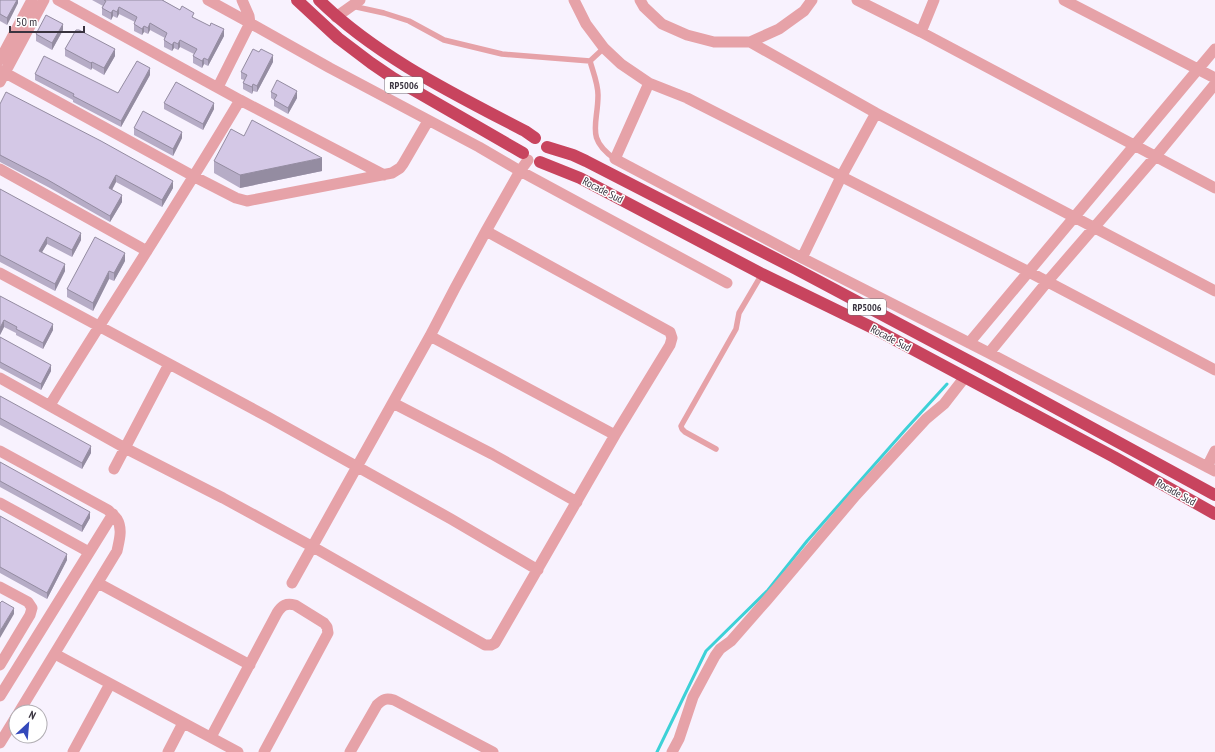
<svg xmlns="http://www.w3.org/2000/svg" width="1215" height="752" font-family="'PT Sans Narrow',sans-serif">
<rect width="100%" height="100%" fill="#f8f2fe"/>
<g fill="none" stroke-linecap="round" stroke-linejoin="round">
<!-- stream -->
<path stroke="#3dd1d7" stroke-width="3" d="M657,752L706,651L768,590L807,541L905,430L947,384"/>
<!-- service -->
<path stroke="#e6a2a8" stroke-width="5.5" d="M352,6L384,13L409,21L444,40L502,54L590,61L604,48
M590,61C593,72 598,83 598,95C598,125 585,138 615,159
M716,449L685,432L682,429L681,426L736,329L739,313L762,274"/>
<!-- minor -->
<path stroke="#e6a2a8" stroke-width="11" d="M58,0L240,100L384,175
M208,0L250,23L218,87
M242,0L249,16L250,23L330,68L479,147L520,171L727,283
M574,0L586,24L604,48L621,64L649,83L687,98L1029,272L1215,370
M640,0L644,7L662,24L687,35L714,42H750L779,29L804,11L812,0
M857,0L921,32L1215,188
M1064,0L1215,78
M336,17L360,0
M921,32L934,0
M750,42L876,113L1215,291
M0,60L32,0
M0,70L195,177L236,198L247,201L392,173L400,168L403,164L428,121
M0,82L44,0
M649,83L615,159L802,258L989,353L1215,471
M0,169L147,251
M802,258L841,177L876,113
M0,273L268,417L451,519L538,570
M430,336L615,435
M969,343L1215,49
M989,353L1047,282L1155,157L1215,84
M0,378L125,448L223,498L313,547L485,645H491L495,643L615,435L670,345L672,338L670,332L486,231
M393,403L492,454L577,502
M50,405C113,303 179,203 240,100
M0,451L108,510C111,513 115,516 117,519C123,529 119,541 117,551L19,712
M1207,467L1215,451
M114,469L169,364
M0,503L89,552
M98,583L250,665
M292,583L430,336L455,288L486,231L520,171L528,160
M0,587L28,602L32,608L30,615L0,665
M55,654L238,752
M0,696L113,514
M211,737L277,613C282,605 286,603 295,605L324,623L327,627L328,633L264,752
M0,743L16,717
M73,752L110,684
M168,752L183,723
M350,752L377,705C383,699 386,698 394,700L493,752
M672,752L679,739L693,697L715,656L720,649L731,641L767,600L856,495L926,419L944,404L965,377"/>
<!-- trunk -->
<path stroke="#c8445e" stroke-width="12" d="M297,0L338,38L371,63L393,78L523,153
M319,0C376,56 454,94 525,131L535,138
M547,147L573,155L586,161L796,269L986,370L1215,495
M540,162L580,178L762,274L875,329L1114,457L1215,514"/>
</g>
<!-- wall -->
<path fill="#b6acc6" d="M0,0H18V3L7,25L0,21Z
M92,0H164V1L194,18L224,36L208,66L204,64L202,68L193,63V56L194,54L180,47L178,50L174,48L172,51L164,47V40L165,38L150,30L148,34L144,32L142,35L134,31V24L135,22L119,14L117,18L113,16L111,20L102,15V8L103,6Z
M63,30L52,50L36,41V34Z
M65,49L115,56L104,75L92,68L91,70L65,56Z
M273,62L257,92L253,91L252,94L243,89V83L244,80L241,79V72Z
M35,74L118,93L150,75L121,127L73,102V100L35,80Z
M271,92L297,98L288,114L274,106V100L271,98Z
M164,103L214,109L203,130L164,109Z
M0,104L173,188L162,207L116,182L112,190L122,202L110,222L48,187L0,162Z
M134,128L182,138L173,156L134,135Z
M244,136L322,171L240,188L214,173V161Z
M0,189L81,240L72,257L47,244L42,252L65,271L55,291L0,262Z
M125,261L114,281L109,279L93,311L67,297V289Z
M0,296L53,330L43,349L16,335V333L4,327L0,335Z
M0,337L51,371L41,390L0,368Z
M0,396L91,453L82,469L0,425Z
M0,462L90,518L82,532L0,487Z
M0,516L67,560L47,599L0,573Z"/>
<!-- shaded-wall -->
<path fill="#948ca1" d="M17,0H18V3L7,25V18Z
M119,7V14L117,18V12Z
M113,10V16L111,20V13Z
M150,23V30L148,34V28Z
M63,24V30L52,50V43Z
M144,26V32L142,35V29Z
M224,29V36L208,66V60Z
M180,40V47L178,50V44Z
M174,42V48L172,51V45Z
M115,49V56L104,75V68Z
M273,55V62L257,92V86Z
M204,58V64L202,68V61Z
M92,62V68L91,70V63Z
M150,68V75L121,127V121Z
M253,84V91L252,94V87Z
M297,91V98L288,114V108Z
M214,103V109L203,130V124Z
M182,132V138L173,156V149Z
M322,158V171L240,188V175Z
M116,175V182L109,195V188Z
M173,181V188L162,207V200Z
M122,195V202L110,222V216Z
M81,233V240L72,257V250Z
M47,237V244L39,257V251Z
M125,253V261L114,281V273Z
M65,264V271L55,291V284Z
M109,271V279L93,311V303Z
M4,320V327L0,335V328Z
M53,324V330L43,349V343Z
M51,365V371L41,390V384Z
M91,446V453L82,469V463Z
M90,512V518L82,532V526Z
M67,554V560L47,599V593Z
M14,608V614L0,638V631Z"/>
<!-- building -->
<path fill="#d4c8e6" stroke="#948ca1" d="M0,0H17L7,18L0,14Z
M104,0H162L180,10L182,6L194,13L192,17L210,26L211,23L224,29L208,60L204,58L202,61L193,56L197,49L180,40L178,44L174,42L172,45L164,40L167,33L150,23L148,28L144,26L142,29L134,24L137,17L119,7L117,12L113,10L111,13L102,8L106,1Z
M46,15L63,24L52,43L36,34Z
M76,30H79L115,49L104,68L92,62L91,63L65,49Z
M253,49L259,52L261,49L273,55L257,86L253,84L252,87L243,83L247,75L241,72Z
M44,56L118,93L137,61L150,68L121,121L73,96L74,94L35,74Z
M277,80L297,91L288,108L274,100L277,95L271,92Z
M176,82L214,103L203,124L164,103Z
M6,92L101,141L173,181L162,200L116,175L109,188L122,195L110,216L48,180L0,155V104Z
M143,111L182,132L173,149L134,128Z
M252,120L322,158L240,175L214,161L231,129L244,136Z
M0,189L81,233L72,250L47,237L39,251L65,264L55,284L0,255Z
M95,237L125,253L114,273L109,271L93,303L67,289Z
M0,296L53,324L43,343L16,329L17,327L4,320L0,328Z
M0,337L51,365L41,384L0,362Z
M0,396L91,446L82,463L0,418Z
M0,462L90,512L82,526L0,481Z
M0,516L67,554L47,593L0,567Z
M2,601L14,608L0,631V603Z"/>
<g text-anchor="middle" stroke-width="3" stroke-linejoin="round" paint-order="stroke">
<!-- shield labels -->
<g fill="#fff" stroke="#747079" stroke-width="1">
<rect x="385" y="77" width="38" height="16" rx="3"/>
<rect x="848" y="299" width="38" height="16" rx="3"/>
</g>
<g font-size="10" font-weight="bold" fill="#39333f">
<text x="404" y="89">RP5006</text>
<text x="867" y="311">RP5006</text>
</g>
<!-- street labels -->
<g font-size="11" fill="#39333f" stroke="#fff">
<text transform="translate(603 190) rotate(27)" y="4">Rocade Sud</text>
<text transform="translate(891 338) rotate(28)" y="4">Rocade Sud</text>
<text transform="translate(1176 492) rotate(29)" y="4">Rocade Sud</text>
</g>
</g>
<!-- north arrow -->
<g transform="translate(28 724) rotate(26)"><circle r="19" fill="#ffffff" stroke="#b0adb2"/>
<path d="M0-3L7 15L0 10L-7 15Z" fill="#3449bb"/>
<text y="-6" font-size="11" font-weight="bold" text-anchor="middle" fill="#39333f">N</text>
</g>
<!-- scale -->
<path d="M10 26v6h74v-6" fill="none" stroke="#39333f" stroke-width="2"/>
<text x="16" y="26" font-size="12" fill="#39333f" stroke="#ffffff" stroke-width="3" paint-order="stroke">50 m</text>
</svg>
